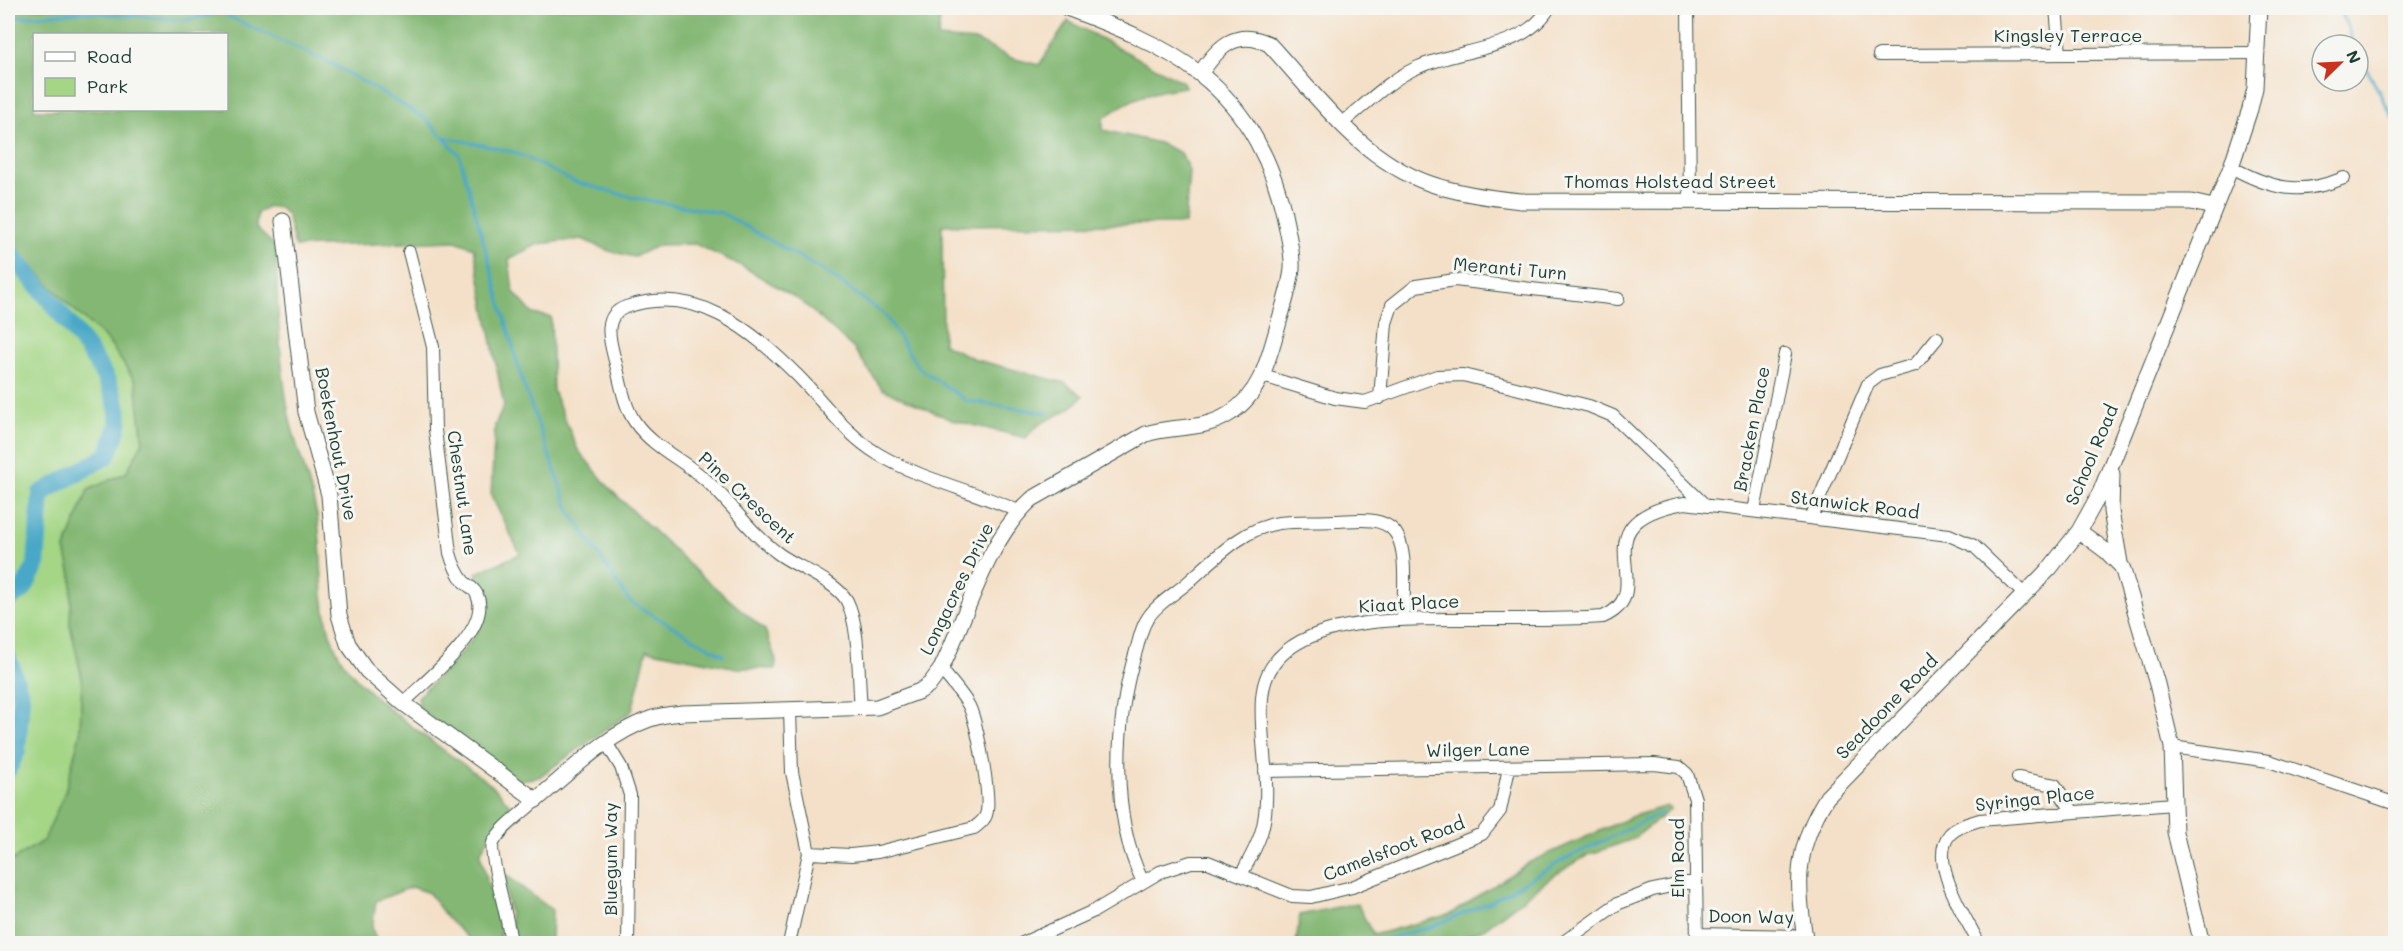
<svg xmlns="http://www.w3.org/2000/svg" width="2403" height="951" font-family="Mali,sans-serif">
<rect width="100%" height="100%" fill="#f6f6f2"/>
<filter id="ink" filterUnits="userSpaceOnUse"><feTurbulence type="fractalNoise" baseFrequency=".0167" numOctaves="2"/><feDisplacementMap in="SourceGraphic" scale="12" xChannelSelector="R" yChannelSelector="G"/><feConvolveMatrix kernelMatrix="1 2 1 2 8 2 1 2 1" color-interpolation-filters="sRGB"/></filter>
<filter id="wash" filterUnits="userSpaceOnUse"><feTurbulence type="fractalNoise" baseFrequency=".008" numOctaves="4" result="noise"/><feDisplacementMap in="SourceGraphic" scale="24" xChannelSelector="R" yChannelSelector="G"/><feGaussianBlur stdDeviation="1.35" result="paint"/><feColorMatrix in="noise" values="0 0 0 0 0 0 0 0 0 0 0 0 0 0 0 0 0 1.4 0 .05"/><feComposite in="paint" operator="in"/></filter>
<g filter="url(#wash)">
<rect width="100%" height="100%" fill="#f4e0c8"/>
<!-- green -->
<path fill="#a4d686" stroke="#628a5d" stroke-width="1.5" d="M8,241L67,303L108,341L136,382L143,442L126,473L88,490L65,549L72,579L70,624L82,678L80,734L65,792L44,841L8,863Z"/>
<!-- forest -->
<path fill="#83b773" stroke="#517a54" stroke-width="1.5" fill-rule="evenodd" d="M8,8H941L938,38L977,41L1011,58L1039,65L1068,21L1183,82L1185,87C1153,91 1128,98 1103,119V130L1159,143L1181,153L1189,171L1185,224L942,225L943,344L977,360L1065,383L1083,396C1066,418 1039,417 1026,438L952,420L882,389L854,349L801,301L742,266L695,244L659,245L634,257L609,251L582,239L538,244L509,259L513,291L533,314L551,317L553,391L578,450L612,491L698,573L765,630L776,660L775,669L737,668L647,650L632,711L539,777L520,780L420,710L418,697C438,675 483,639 485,609C486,597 480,584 476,573L520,554L491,495L495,425L504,406L474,248L456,241L295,247L287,215L279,207H267L257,213L256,228L276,247C277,303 279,361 289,415C296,450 311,482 317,516C325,562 316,612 339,655C363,699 452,754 494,787L509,804L513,816L490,835L480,854L499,923L501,943H474L447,918L429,893L411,887L376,901L372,929L378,943H8V863L44,840L65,792L80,734L82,678L70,624L72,579L65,549L88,490L126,473L143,442L136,382L108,341L67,303L8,241ZM34,34H226V110H34Z
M1667,806L1671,809L1633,839L1588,855L1553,876L1485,928L1451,943H1296L1300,915L1357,903L1373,935L1451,914L1530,862L1633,816Z
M502,872L552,910L551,943H515Z"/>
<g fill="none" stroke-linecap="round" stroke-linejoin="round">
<!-- stream -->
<path stroke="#48a8c7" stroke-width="3" d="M2340,8L2354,45
M221,13L334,65L425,118L459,154L523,383L569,510L630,602L723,655
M8,18L81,12L187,20L246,8
M2358,53L2396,123
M445,137L514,152L575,182L635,198L722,213L829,274L885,315L918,367L967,401L1048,413
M1365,944L1431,927L1490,902L1565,859L1661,813"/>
<!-- river -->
<path stroke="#48a8c7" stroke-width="18" d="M8,250C36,286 126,379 118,425C116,435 111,446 107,456L41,493L36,565L23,590L8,599
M8,658L21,697L17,751L8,769"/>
</g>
</g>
<g filter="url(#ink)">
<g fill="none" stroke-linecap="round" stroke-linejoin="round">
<!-- minor casing -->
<g stroke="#3f554a" stroke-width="14">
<path id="minor" d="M1688,8L1690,201
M2056,8L2060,54
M1879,55L2257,53
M1341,124C1364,106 1388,81 1414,69C1457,48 1523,52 1549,8
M2231,167C2271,189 2300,196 2344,178
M1263,376L1335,398L1365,402L1437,376L1463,375L1589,406L1613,416L1706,506
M1380,398L1386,323L1392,305L1416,286L1455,280L1618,299
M1754,511L1785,354
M1811,518L1868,384L1880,375L1915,365L1937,338
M403,703C425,681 493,629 477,595C475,589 469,586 464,582C457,573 453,564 450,553L435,430L433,347L409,252
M861,708C858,678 860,627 847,601C837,582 797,567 779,554C751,534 732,504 707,481C685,461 652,447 635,422C623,405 620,377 614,357C609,338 603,315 626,307C696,283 751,330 798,376C824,402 845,434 878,454C922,480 972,490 1018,511
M607,744L621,767L630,795L628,944
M2172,747L2269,761L2396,804
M1265,771L1654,764L1679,767L1687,774L1695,799L1697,944
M2018,778L2055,785L2073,812
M809,853L851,855L878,852L974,828C979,824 984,821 986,815C992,799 977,723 969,706C962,693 950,681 941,669
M1241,875C1250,858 1261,840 1264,821C1271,780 1259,739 1262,698C1268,611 1409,620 1471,619C1515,619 1559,620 1603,617C1665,590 1572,522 1685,503L1949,535L1974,546L2024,594
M1143,882C1110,816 1115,719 1136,651C1139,641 1141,629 1146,621C1154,606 1173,595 1186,584C1214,560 1241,529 1279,523C1297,521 1316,522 1334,521C1352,521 1381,515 1394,531C1409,548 1403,597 1403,620
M1697,934L1804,936
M511,944C510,923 488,854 493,843C501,827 524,812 536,800
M789,944L809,853L792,772L790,711
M1021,944L1096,910L1160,872L1191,862H1208L1292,896L1311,897L1352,887L1482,834L1500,811L1509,768
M1561,944L1617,904L1653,890L1695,881
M1979,944C1966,917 1927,861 1950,834C1958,826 1970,823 1980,820L2173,804"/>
</g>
<!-- tertiary casing -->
<g stroke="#3f554a" stroke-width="17">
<path id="tertiary" d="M1200,74C1218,47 1236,28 1269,44C1317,96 1361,160 1431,184C1460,194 1491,198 1521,201L2191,202L2213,207
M283,221L306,412L329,495L339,615L348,644L367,671L403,703L536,800C571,771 607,734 650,719C660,715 672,714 682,713L877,707L920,691L930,684L941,669C967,616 987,539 1032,499L1146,434C1174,425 1203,431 1229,414C1262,393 1269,357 1279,322C1284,304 1290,287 1292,269C1293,254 1289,239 1286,224C1275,166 1248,111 1200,74C1162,44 1112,25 1067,8
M2112,474L2111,511L2120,563
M1806,944C1796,885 1794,849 1827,797L2050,568L2079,531
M2202,944L2175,832L2172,747L2157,684L2122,567L2106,551L2079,531L2100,493L2231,167L2250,109L2255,88L2259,8"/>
</g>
<!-- minor -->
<use href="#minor" stroke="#fff" stroke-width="12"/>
<!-- tertiary -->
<use href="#tertiary" stroke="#fff" stroke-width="15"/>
</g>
</g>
<g text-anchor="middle" stroke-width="6" stroke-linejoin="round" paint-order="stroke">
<!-- street labels -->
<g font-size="18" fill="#1f3d34" stroke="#f6f6f2">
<text x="2068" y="42">Kingsley Terrace</text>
<text x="1670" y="188">Thomas Holstead Street</text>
<text transform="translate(1510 269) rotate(5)" y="6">Meranti Turn</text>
<text transform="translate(1752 429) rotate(-79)" y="6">Bracken Place</text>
<text transform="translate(336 444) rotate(79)" y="6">Boekenhout Drive</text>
<text transform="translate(2092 455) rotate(-67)" y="6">School Road</text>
<text transform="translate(462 493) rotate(82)" y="6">Chestnut Lane</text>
<text transform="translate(747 498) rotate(43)" y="6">Pine Crescent</text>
<text transform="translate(1855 505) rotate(7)" y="6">Stanwick Road</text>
<text transform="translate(957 589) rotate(-64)" y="6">Longacres Drive</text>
<text transform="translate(1409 604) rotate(-3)" y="6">Kiaat Place</text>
<text transform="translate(1887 707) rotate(-46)" y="6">Seadoone Road</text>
<text transform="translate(1478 750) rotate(-1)" y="6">Wilger Lane</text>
<text transform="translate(2035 799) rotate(-6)" y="6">Syringa Place</text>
<text transform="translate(1394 849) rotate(-21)" y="6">Camelsfoot Road</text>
<text transform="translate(1678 858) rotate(-90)" y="6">Elm Road</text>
<text transform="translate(611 859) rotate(-90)" y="6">Bluegum Way</text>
<text transform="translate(1751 917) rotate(1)" y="6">Doon Way</text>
</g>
</g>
<!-- margin -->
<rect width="2403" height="951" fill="none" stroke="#f6f6f2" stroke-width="30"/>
<!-- legend -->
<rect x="33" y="33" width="195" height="78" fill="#f6f6f2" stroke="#a0aca6" stroke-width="1.5"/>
<rect x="45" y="52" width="30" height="9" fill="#ffffff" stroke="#a0aca6" stroke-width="1.5"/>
<text x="87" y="63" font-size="18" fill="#1f3d34">Road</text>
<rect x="45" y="78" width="30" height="18" fill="#a4d686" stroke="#a0aca6" stroke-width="1.5"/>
<text x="87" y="93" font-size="18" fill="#1f3d34">Park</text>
<!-- north arrow -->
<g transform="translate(2340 63) rotate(66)"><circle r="28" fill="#f6f6f2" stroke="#a0aca6" stroke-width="1.5"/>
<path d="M0-4.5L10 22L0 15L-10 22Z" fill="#c8321e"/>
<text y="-9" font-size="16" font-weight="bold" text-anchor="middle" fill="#1f3d34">N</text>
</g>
</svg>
